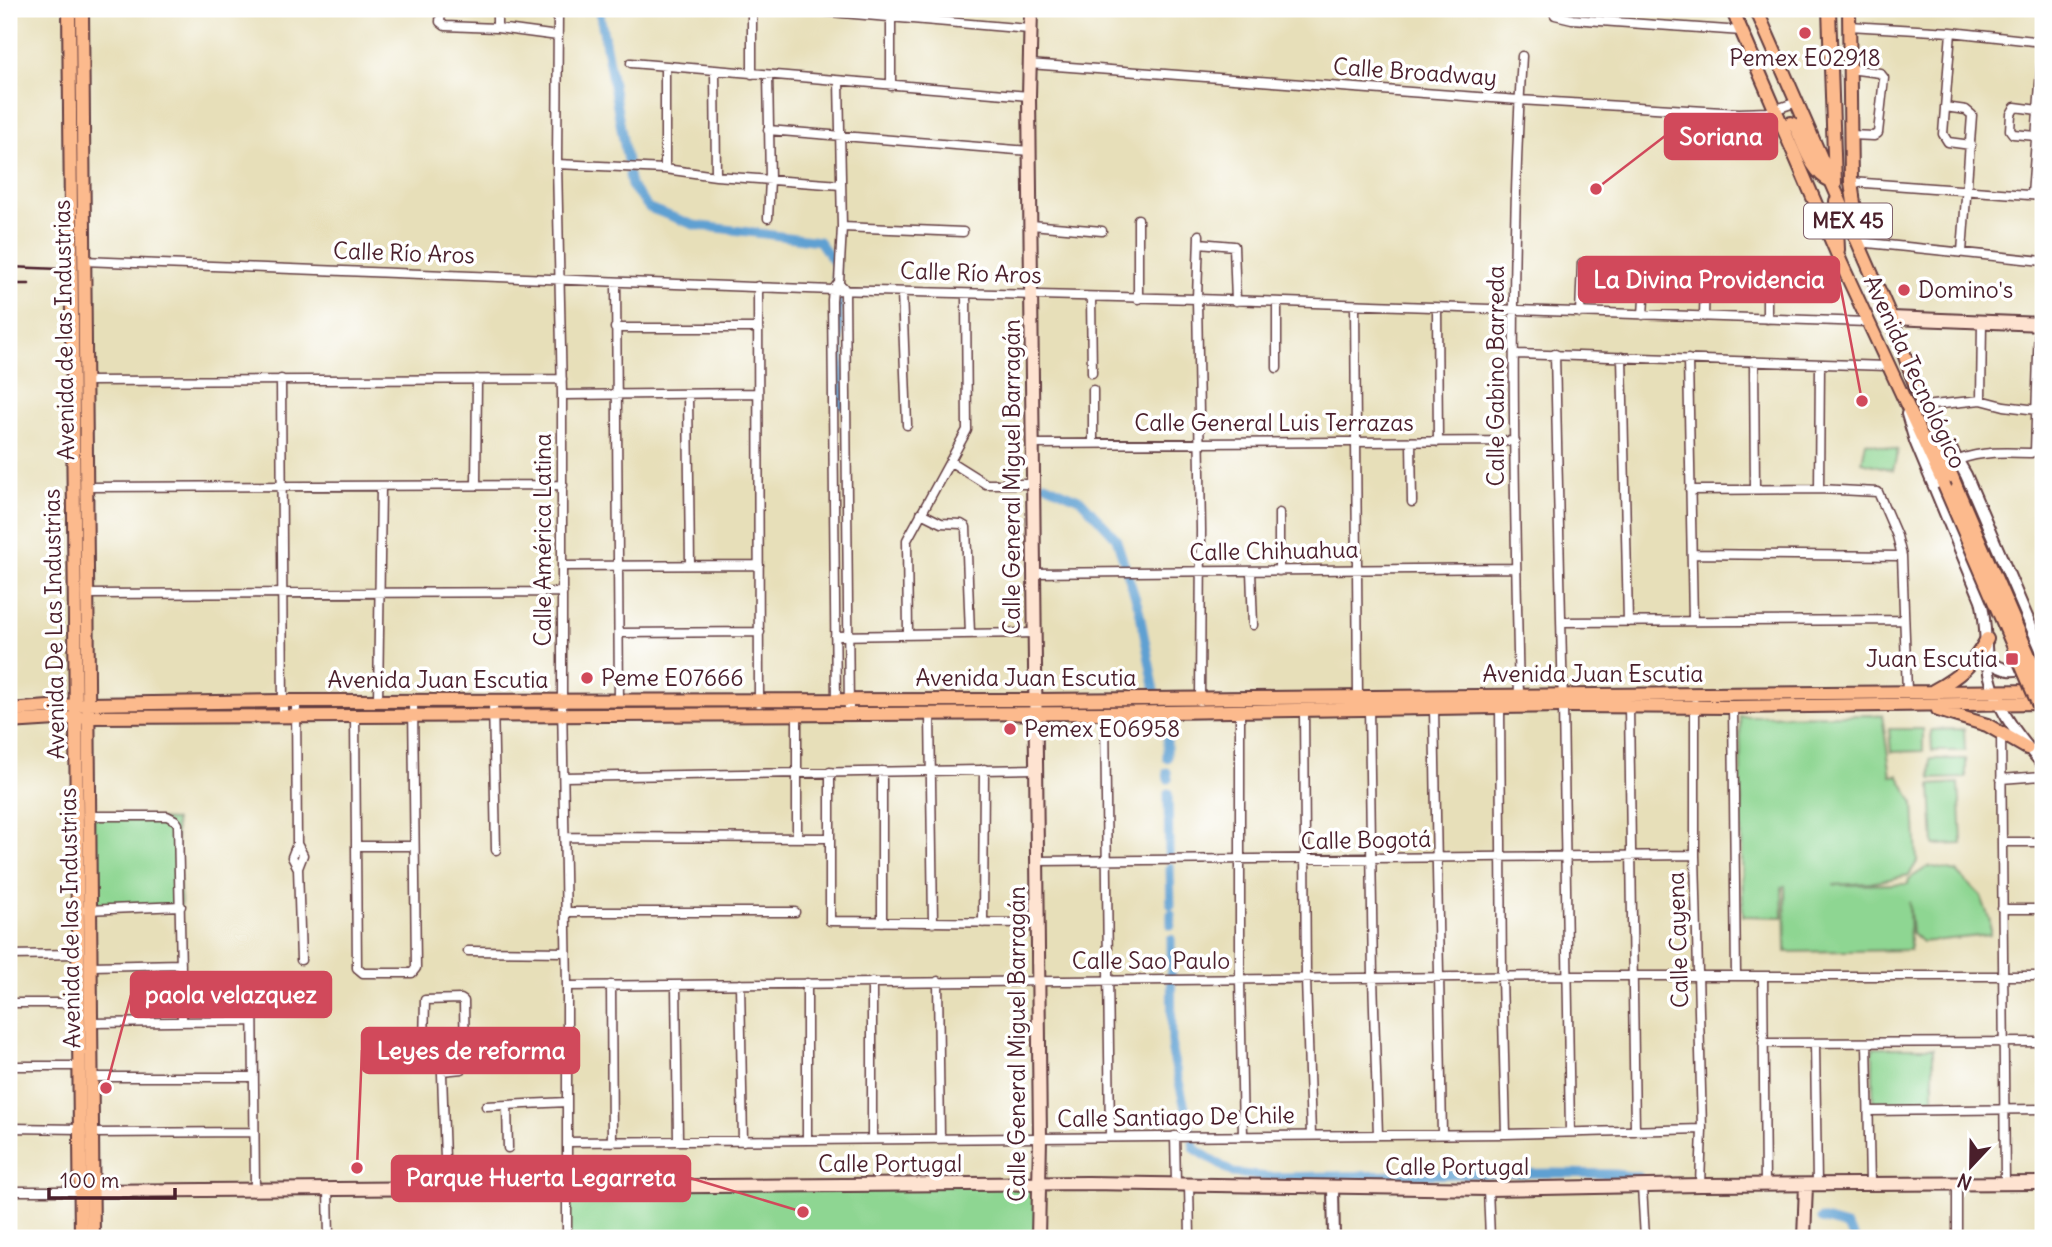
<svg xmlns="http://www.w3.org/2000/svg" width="2052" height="1247" font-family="Delius,sans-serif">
<rect width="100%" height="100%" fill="#fff"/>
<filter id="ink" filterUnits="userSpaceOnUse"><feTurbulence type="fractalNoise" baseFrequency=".0143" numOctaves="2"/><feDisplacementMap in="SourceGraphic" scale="14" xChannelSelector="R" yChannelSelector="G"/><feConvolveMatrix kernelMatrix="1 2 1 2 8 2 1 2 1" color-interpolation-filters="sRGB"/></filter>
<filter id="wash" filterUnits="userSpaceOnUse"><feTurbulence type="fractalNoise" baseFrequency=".00686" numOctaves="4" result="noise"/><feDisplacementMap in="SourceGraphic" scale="28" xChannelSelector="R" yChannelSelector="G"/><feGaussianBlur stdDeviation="1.57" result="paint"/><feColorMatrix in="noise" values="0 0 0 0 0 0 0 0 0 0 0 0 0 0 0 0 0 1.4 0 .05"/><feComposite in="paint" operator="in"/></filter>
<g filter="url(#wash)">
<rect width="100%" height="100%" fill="#e7dfb9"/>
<!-- green -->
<path fill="#8ed692" stroke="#6c7a5e" stroke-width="2" d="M1866,442L1898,450L1893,470L1862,462Z
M1882,715L1891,776L1898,775L1914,803L1917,862L1909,875L1870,883L1833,885L1908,884L1909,879L1929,866L1957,872L1981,896L1990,921V935L1922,942L1912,933L1909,901L1910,950L1786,952L1785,886L1782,887L1783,917L1743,916L1740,716Z
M1889,729H1923V751L1891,752Z
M1964,729L1965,751H1932L1931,730Z
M1930,759H1966V778L1931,779Z
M1959,783L1962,844L1934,845L1931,785Z
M89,816L175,820L181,906L91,910Z
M1873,1048H1933V1104L1873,1105Z
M1040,1183L1038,1238H567L566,1187Z"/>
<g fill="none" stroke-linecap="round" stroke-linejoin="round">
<!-- canal -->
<path stroke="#5fa0d2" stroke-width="9" d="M599,9L627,161
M629,175L631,186L649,208L694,225L819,241L835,264L836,279
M837,291L842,405
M1045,484L1081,500L1116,538L1139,609L1155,691
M1162,719L1164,730
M1167,740V758
M1167,772L1168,779
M1168,793L1169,854
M1170,867L1171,905
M1171,925V914
M1171,939L1172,1052L1190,1129
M1193,1143L1195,1149L1233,1173L1268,1177L1551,1173L1615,1174L1639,1177
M1821,1219L1846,1226L1855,1238"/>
</g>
</g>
<g filter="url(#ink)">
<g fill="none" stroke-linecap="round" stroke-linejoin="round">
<!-- minor casing -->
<g stroke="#623c40" stroke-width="11">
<path id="minor" d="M441,9L440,22L445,26L497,28L558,36
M558,9L557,164L562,395V701L567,986V1238
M752,9V74
M795,9L1029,29
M1552,9L1555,15L1572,19L1742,31
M1849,26L1951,32L2043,42L2032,195
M497,28V9
M1951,32L1943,134L1948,142L1971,145
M631,63L1029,96
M1029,64L1519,100L1739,113L1768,112L1797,102
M665,66V169
M1849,69L1880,73L1884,78L1878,133L1874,136L1850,135
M715,71L716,176
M891,86V9
M1945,107L1966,110L1972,115L1962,252
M768,130L1030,151
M2036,136L2013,134L2010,130L2011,114L2015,107L2038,110
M557,164L665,169L716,176L841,185
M1851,182L2043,196
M768,218L770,180L768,75
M1031,225L1102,231
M842,227L963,232
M1199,235L1197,299L1201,530L1200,701
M1858,242L2043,261
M1199,243L1234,246L1236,301
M83,261L833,290L1197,299L1868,322
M616,282L619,700
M758,286L759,703
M843,287L845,290L849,712
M902,292L907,425
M1091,298L1092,373
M1138,299V219
M1277,302V368
M1355,305L1358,699
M1437,308L1438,442
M1580,313L1582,263
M1643,315L1646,267
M1704,317L1705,276
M1767,319V273
M615,328H757
M1515,354L1887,366
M1555,354L1563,706L1570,1132
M1622,357L1628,622
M1688,359L1693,621
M1754,361L1755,489
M281,379L283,716
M87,381L562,379
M1093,390V443
M562,395L757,393
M688,395L690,565
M1981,400L1982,321
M1923,406L1981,400L2004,406L2037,410
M1411,442L1412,502
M1032,444L1515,441
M1958,460C1983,451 2005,452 2031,453L2035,451L2039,323
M951,462L986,484H1033
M476,485L477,379
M86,487L563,485
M1819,489L1820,364
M1690,490L1819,489L1878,492L1897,536L1902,556L1907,692
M921,513L941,523L961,524L966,527L970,634
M1692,554L1902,556
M563,566L759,565
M1251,571L1253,625
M1279,571V513
M1033,573L1515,568
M88,594L563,592
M1561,622L1903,620
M619,633L760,632
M908,635L907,540L967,430L966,294
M835,636L1034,633
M1519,695C1514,483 1509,269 1522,56
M493,701L496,850
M296,702L297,844L292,857L298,868L301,960
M378,702L381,486
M836,702L832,300L833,290L839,282L842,227L839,81
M1695,704V855L1702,1129L1700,1185
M1629,706L1635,1131
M1369,707L1373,977L1378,1135
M1500,707L1502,977L1506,1134
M1733,707L1736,976
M1434,708L1442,1134
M1240,710V980L1243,1136
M1304,710L1306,979L1311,1135
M1105,713L1110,1137
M930,714L933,923
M355,716L357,968L363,973H412L416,968L413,702
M2001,732L2005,1183
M830,772V921L1037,923
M564,777L1036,769
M2001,779L2043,776
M89,816H167L175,820L178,824L182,1020
M565,837L829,838
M797,837V713
M2002,842H2043
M297,844L303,855L298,868
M357,846H414
M1037,861L1695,855
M2002,909H2043
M86,910L181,906
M566,912H795
M882,922V771
M983,923L984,769
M468,951L566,952
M9,955L79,954
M92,966L181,964
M1763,976L1765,1185
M938,981L940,1139
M872,982V1139
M807,983V1140
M740,984L743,1141
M611,985L612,1142
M676,985L678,1141
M567,986L1568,976H2043
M253,990L255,1189
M9,1003H79
M92,1023L253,1021
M1763,1043L2043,1042
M1867,1043L1870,1184
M1815,1044L1817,1185
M441,1046L446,1187
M9,1066H80
M442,1071L462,1069L465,1067L464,1001L461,999L425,1000L424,1044L465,1046
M93,1077H253
M486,1106L567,1102
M507,1106L508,1148
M1869,1111L2043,1109
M9,1128L81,1129
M93,1133L254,1132
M1175,1136L1176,1184
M567,1142L1506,1134L1702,1129
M1957,1183V1238
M1189,1184L1190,1238
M1642,1187L1645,1238
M328,1188L329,1238
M1488,1189L1490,1238
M9,1191H81"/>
</g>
<!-- tertiary casing -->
<g stroke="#623c40" stroke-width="14">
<path id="tertiary" d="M1907,414L1915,441L1981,600C1986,620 1985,640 1987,660C1991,703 2016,734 2043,765
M1935,435L1950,447L1966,475L2043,654
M1987,661C2002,669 2014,675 2029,665
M2039,760L2038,748L2043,733
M1333,1188L1334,1238"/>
</g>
<!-- secondary casing -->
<g stroke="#623c40" stroke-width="16">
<path id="secondary" d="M1031,9L1029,96L1040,1138L1038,1238
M1891,318L2043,324
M84,1191L1088,1183L1488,1189L1700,1185L2043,1183
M1804,1238L1806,1185"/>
</g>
<!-- primary casing -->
<g stroke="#623c40" stroke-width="16">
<path id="primary" d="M69,9L81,1238
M82,9L93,1238
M1732,9L1842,265L1944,485
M1756,9L1891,318L1923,406L1957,489
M1829,9L1835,183
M1849,9L1851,182L1858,231
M1783,127L1791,123L1795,125C1804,143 1811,173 1831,181
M1836,201L1838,250
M1933,691C1960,676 1972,666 1987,639
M9,710L88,704L283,701L1035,700L2043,691
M1938,710L1987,725L2027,748
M9,722L88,717L1105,713L1563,706L1733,707L2043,703"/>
</g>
<!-- minor -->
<use href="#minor" stroke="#fff" stroke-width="8"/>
<!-- tertiary -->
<use href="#tertiary" stroke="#fff" stroke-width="10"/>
<!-- secondary -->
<use href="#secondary" stroke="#fee3d1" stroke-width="12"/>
<!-- primary -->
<use href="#primary" stroke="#fcba8d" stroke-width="12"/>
<!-- rail -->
<path stroke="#4a1f2b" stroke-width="2.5" d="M9,267L60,269
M9,284H29"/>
<!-- primary-bridge casing -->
<g stroke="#623c40" stroke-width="16" stroke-linecap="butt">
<path id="primary-bridge" d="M1944,485L2043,715
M1957,489L2043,688"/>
</g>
<!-- primary-bridge -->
<use href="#primary-bridge" stroke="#fcba8d" stroke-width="12"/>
</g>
</g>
<!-- markers -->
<g fill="#d1495b" stroke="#fff" stroke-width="2.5">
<circle cx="1805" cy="33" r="7"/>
<circle cx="1904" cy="290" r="7"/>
<rect x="2005" y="652" width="14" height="14" rx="3.5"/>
<circle cx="587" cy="678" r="7"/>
<circle cx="1010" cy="729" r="7"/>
</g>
<g text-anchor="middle" stroke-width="7" stroke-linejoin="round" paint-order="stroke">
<!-- shield labels -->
<rect fill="#fff" stroke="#80626b" stroke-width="2" x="1804" y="203.5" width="88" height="35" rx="5"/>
<g font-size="21" font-weight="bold" fill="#4a1f2b">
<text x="1848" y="228">MEX 45</text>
</g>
<!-- poi labels -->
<g font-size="23" fill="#4a1f2b" stroke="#fff" text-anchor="start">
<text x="1805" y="66" text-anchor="middle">Pemex E02918</text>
<text x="1918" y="298">Domino's</text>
<text x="1998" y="667" text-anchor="end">Juan Escutia</text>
<text x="601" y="686">Peme E07666</text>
<text x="1024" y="737">Pemex E06958</text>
</g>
<!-- street labels -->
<g font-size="23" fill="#4a1f2b" stroke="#fff">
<text transform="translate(1415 72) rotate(4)" y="8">Calle Broadway</text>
<text transform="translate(404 253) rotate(2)" y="8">Calle Río Aros</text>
<text transform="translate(971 273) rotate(2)" y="8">Calle Río Aros</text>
<text transform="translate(64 330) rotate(-91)" y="8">Avenida de las Industrias</text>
<text transform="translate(1915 372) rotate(65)" y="8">Avenida Tecnológico</text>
<text transform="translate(1496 376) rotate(-90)" y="8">Calle Gabino Barreda</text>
<text x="1274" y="431">Calle General Luis Terrazas</text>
<text transform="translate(1012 477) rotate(-90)" y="8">Calle General Miguel Barragán</text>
<text transform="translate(543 540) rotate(-90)" y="8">Calle América Latina</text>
<text transform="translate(1274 551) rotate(-1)" y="8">Calle Chihuahua</text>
<text transform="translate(54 624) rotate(-91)" y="8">Avenida De Las Industrias</text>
<text x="1593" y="682">Avenida Juan Escutia</text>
<text x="1026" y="686">Avenida Juan Escutia</text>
<text x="438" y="688">Avenida Juan Escutia</text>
<text transform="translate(1366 840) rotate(-1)" y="8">Calle Bogotá</text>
<text transform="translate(70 918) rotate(-91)" y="8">Avenida de las Industrias</text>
<text transform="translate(1678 940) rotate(-92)" y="8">Calle Cayena</text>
<text x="1151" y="969">Calle Sao Paulo</text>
<text transform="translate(1017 1044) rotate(-90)" y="8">Calle General Miguel Barragán</text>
<text transform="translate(1176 1117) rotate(-1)" y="8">Calle Santiago De Chile</text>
<text x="890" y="1172">Calle Portugal</text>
<text x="1457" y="1175">Calle Portugal</text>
</g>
</g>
<!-- callouts -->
<path fill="none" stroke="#d1495b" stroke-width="2.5" d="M1596 189L1665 136M1862 401L1839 279M106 1088L131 995M357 1168L362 1050M803 1212L690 1178"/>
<g fill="#d1495b" stroke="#fff" stroke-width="2.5">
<circle cx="1596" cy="189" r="7"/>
<circle cx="1862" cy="401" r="7"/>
<circle cx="106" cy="1088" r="7"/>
<circle cx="357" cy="1168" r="7"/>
<circle cx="803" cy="1212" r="7"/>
</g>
<g fill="#d1495b" stroke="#d1495b" stroke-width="2.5">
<rect x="1665" y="114" width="112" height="45" rx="7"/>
<rect x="1579" y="257" width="260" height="45" rx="7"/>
<rect x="131" y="972" width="200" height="45" rx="7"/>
<rect x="362" y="1028" width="217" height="45" rx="7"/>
<rect x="392" y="1156" width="298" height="45" rx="7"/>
</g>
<g font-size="24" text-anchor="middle" font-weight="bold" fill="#fff">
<text x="1721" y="145">Soriana</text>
<text x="1709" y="288">La Divina Providencia</text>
<text x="231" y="1003">paola velazquez</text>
<text x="471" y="1059">Leyes de reforma</text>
<text x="541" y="1186">Parque Huerta Legarreta</text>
</g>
<!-- margin -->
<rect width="2052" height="1247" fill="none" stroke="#fff" stroke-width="35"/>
<!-- north arrow -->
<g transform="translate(1971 1166) rotate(202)" stroke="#ffffff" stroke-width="5" paint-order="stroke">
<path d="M0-5L12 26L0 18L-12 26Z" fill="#4a1f2b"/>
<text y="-10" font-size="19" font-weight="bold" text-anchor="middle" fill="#4a1f2b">N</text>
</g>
<!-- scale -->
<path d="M49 1188v10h126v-10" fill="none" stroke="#4a1f2b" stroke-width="3.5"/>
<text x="60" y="1188" font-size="21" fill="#4a1f2b" stroke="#ffffff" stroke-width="5" paint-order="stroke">100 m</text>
</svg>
